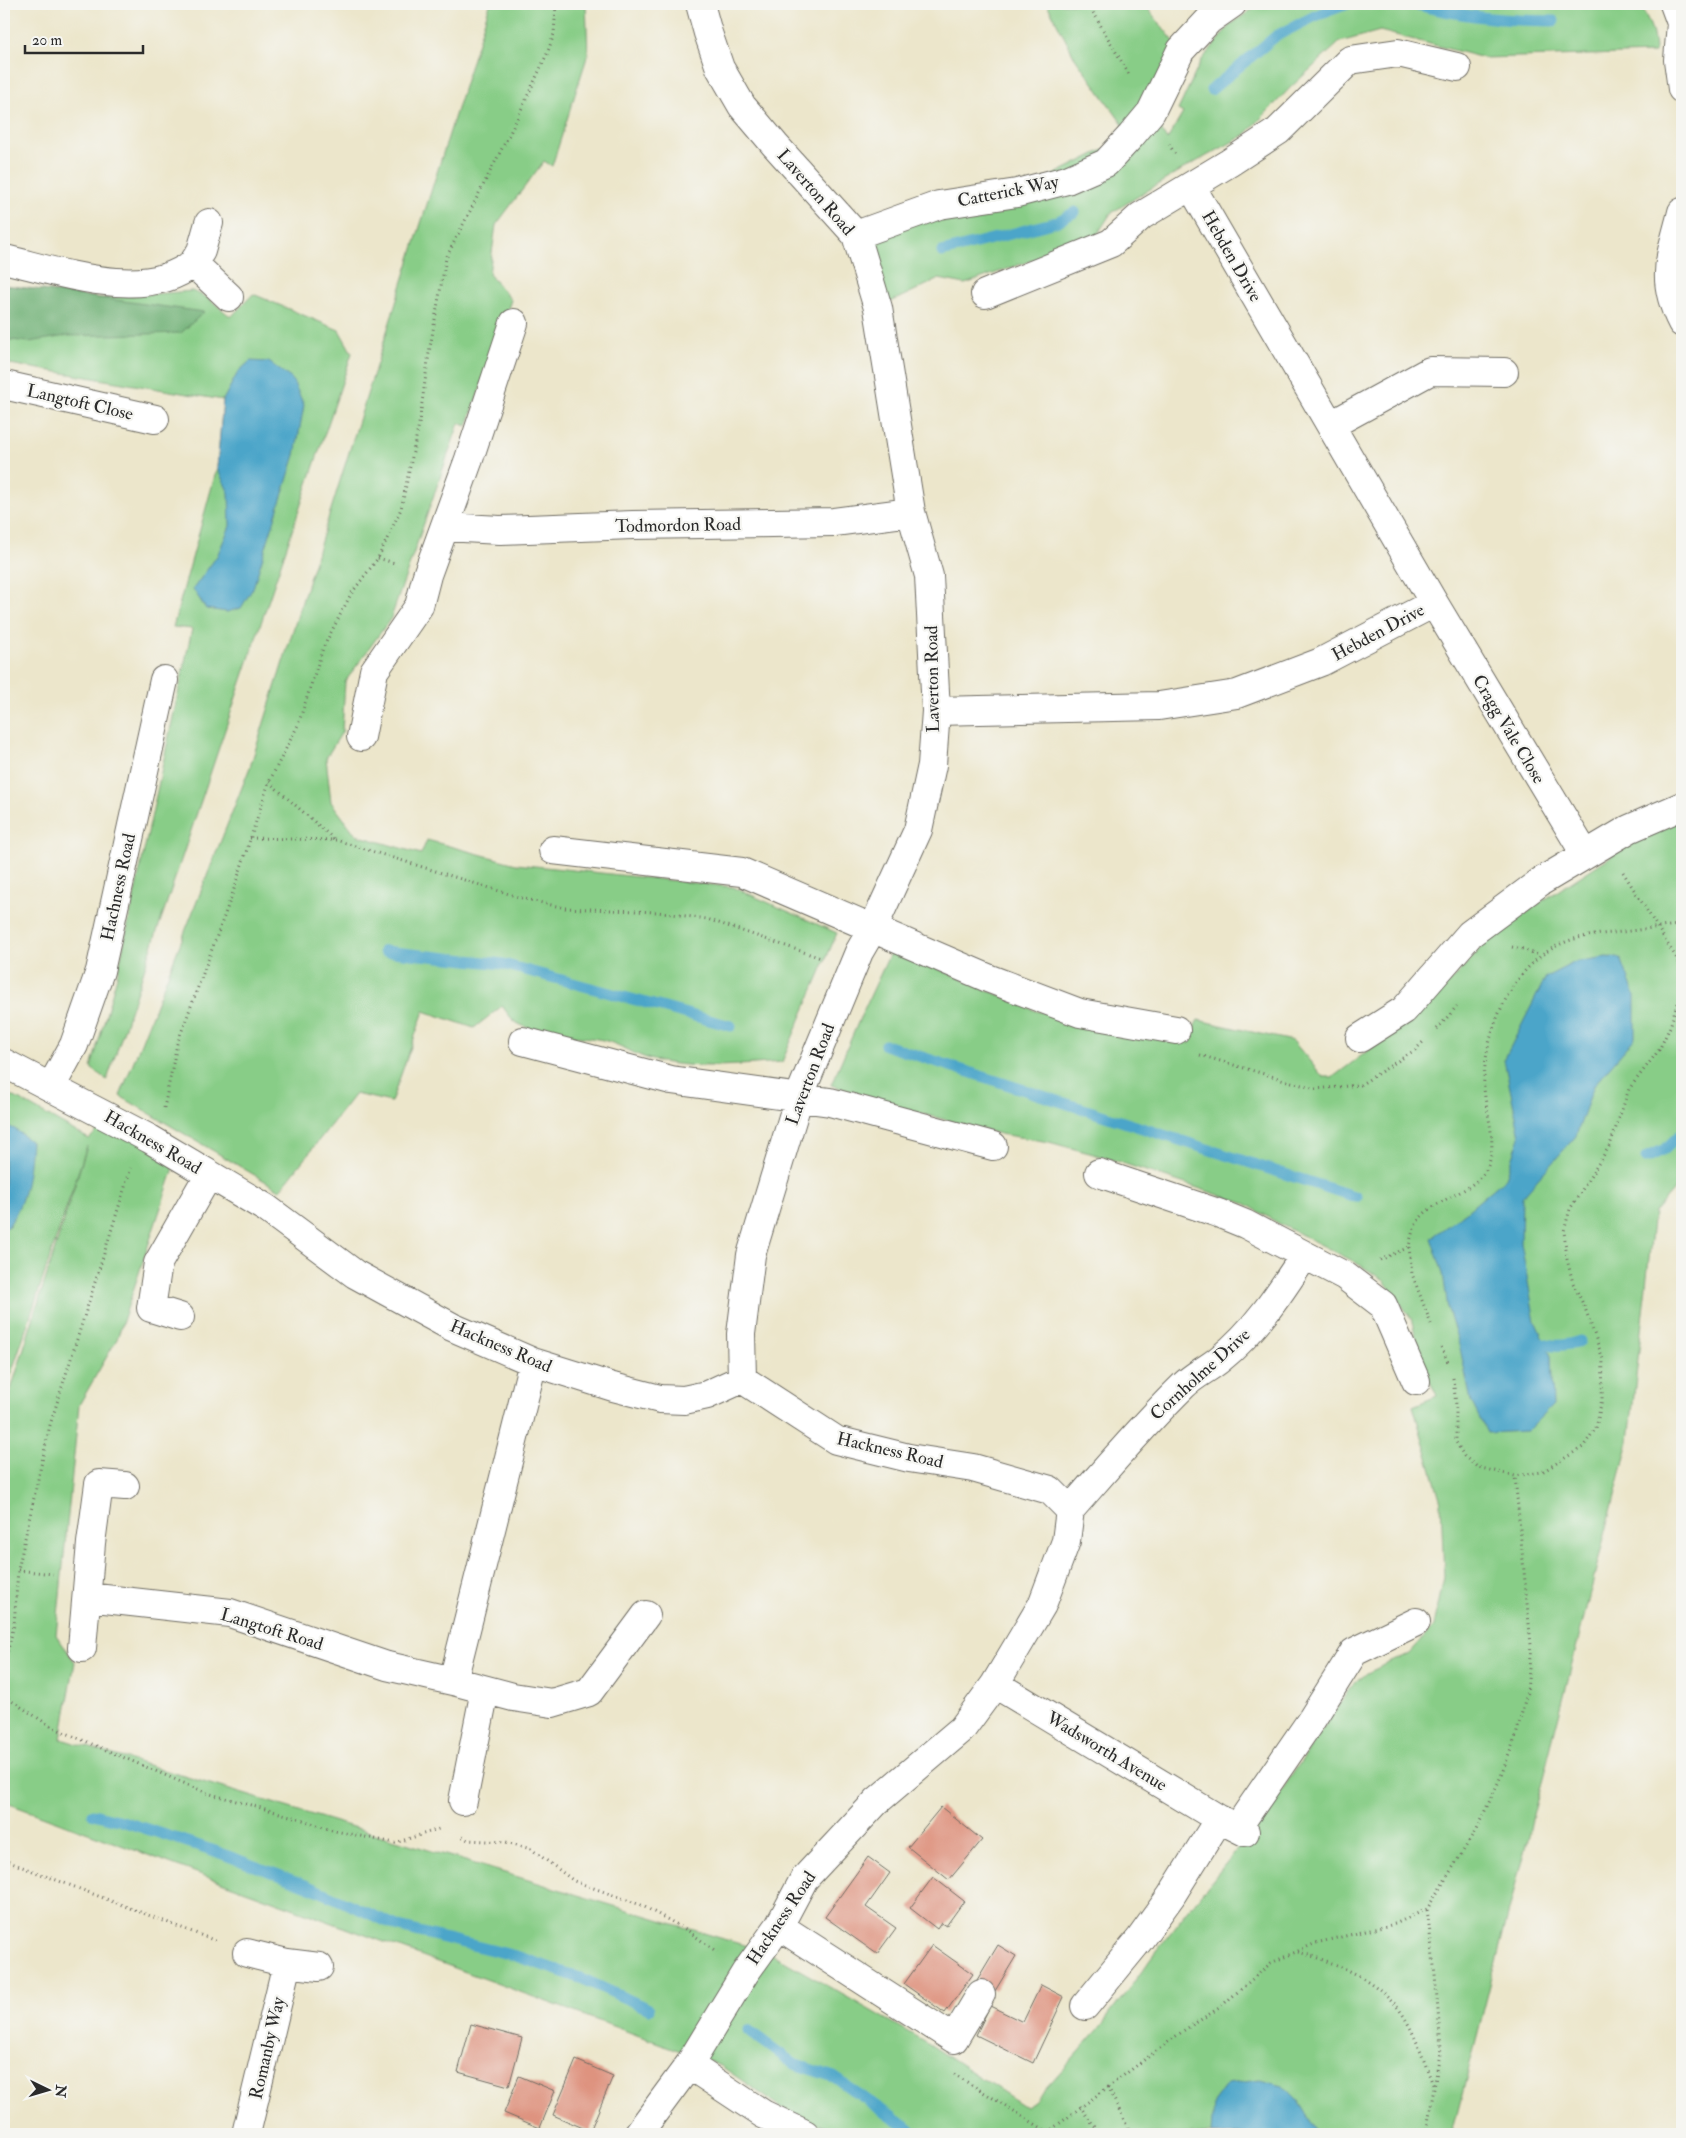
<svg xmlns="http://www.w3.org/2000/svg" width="1686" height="2138" font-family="'IM FELL Double Pica',serif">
<rect width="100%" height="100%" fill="#f6f6f2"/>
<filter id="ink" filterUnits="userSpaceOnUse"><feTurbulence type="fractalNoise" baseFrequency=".02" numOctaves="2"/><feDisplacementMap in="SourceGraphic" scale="10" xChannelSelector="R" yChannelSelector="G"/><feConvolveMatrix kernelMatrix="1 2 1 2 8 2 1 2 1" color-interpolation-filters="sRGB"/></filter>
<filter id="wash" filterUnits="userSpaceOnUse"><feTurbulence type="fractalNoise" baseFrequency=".0096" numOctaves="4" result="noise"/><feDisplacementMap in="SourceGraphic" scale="20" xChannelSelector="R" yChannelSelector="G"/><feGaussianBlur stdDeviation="1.12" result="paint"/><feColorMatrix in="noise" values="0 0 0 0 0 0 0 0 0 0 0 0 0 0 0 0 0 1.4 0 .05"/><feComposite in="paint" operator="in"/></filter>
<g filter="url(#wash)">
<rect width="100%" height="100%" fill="#ece6cb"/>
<!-- green -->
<path fill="#88cd87" stroke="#5a7c59" d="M490,4H586L588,54L552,166L544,161L496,225L489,274L511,300L467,426L459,423L391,618L345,682L342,732L326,758L331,802L356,835L421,854L427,840L516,864L733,887L837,933L782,1062C738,1065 696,1070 653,1060C636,1056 620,1044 603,1040C579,1035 535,1036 514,1021C510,1017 506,1011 502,1006L474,1028L424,1011L391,1102L355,1094L280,1190L120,1096L250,767Z
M1047,4H1144L1181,50L1151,112L1167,140L1183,113L1178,110L1201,61L1229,26L1259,4H1639C1649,19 1655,34 1655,53L1484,58L1380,31L1340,42L1291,87L1245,135L1183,169L1111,213L1095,238L965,284L939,279L878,308L856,235L1017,193L1131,136L1074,56Z
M4,285L102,298L192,291L208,298L231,317L253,294L339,330L352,353L107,1080L91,1068L117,976L192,629L173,627L217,468L223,400L4,363Z
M1682,822V1181L1654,1212L1629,1441L1452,2134H844L786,2111L721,2066L4,1802V1412L87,1146L4,1395V1091L89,1139L110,1118L178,1156L117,1339L79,1405L56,1635L75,1662L61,1739L770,1953L929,2044L1026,2107L1035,2100L1098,2030L1174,1928L1267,1812L1351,1687L1367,1673L1409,1654L1434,1626L1444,1577L1441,1502L1413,1406L1437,1396L1423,1365L1411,1318L1383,1279L1353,1261L1278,1223L1246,1204L1104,1157L1049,1142L1000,1134L904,1109L831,1085L860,1018L892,949L1036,1011L1187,1040L1198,1020L1293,1041L1323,1077H1333L1429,1005L1486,942L1541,902L1642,836L1676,823Z"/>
<!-- forest -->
<path fill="#6eb074" stroke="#4c6e50" d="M4,285L204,312L181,333L66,336L29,342L4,339Z"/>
<!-- water -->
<path fill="#4ca5c9" stroke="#3c687a" d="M250,361L269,362L292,379L304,405L295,455L253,588L241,608L227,612L206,609L193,589L217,556L230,526L229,493L217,468L223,400L238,372Z
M1606,957L1621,958L1635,996V1038L1594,1085L1576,1136L1522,1197L1521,1243L1535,1321L1551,1355L1553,1405L1527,1431L1487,1433L1471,1401L1460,1348L1448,1309L1443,1273L1431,1238L1465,1213L1506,1178L1520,1136L1504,1060L1546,977L1575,962Z
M4,1125L15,1129L31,1142C28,1177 27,1197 8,1227L4,1228Z
M1260,2080L1283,2086L1298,2101L1316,2130V2134H1211L1213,2103L1227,2084Z"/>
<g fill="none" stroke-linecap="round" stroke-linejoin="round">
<!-- stream -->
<path stroke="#4ca5c9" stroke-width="11" d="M1414,4C1461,17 1506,21 1554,21
M1211,90L1276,36L1315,16L1347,4
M942,252L1056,222L1075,212
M384,951L503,964L731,1026
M885,1045L1356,1197
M1646,1158L1665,1149L1682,1133
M1533,1339C1550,1347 1563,1347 1580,1341
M93,1814L122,1821L212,1850L308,1886L399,1927L516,1956L583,1979L649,2009
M748,2030L794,2064L834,2077L916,2134"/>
</g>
<g id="blocks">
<!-- building -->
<path fill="#de937f" d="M941,1807L982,1840L949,1880L908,1847Z
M868,1857L890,1873L866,1907L896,1928L877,1954L825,1917Z
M933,1877L964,1901L946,1926L941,1923L937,1929L910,1908Z
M932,1945L973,1974L945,2013L904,1984Z
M998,1945L1016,1956L995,1991L977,1980Z
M1041,1985L1064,1997L1033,2063L976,2035L990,2006L1023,2022Z
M471,2024L522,2038L509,2086L458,2072Z
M576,2060L613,2076L590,2131L553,2115Z
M519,2076L555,2091L540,2128L504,2113Z"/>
</g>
</g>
<g filter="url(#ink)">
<use href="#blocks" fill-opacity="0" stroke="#6f6c63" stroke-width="1"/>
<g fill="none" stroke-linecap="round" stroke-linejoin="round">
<!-- minor casing -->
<g stroke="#6f6c63" stroke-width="30">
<path id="minor" d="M700,4L708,33L720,68L742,106L775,145L856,235L878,308L911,512L929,576L936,711L932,765L918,830L873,928L859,952L799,1097L751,1255L741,1334L742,1379
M1674,4L1681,23L1678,60L1682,89
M1682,212C1671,257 1659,278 1682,323
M209,223L201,251L193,263L229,297
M856,235L939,205L1017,193L1067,180L1106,163L1131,136L1151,112L1181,50L1209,20L1232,4
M4,259C57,271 146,303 193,263
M985,294L1111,243L1141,216L1229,163L1278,131L1350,60L1398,53L1457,67
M4,385L155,419
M1331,425L1430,371L1504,372
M445,527L500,530L633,525L834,522L911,512
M1434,603L1585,854
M936,711L1159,706L1237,694L1321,662L1434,603L1191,186
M361,737L374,671L419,606L427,575L469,459L514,323
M553,850L742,872L990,979L1080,1013L1176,1030
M1360,1038L1404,1010L1470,934L1540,882L1629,829L1682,806
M523,1041L671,1080L830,1102L993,1146
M4,1063L150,1139L266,1208L355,1274L452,1327L533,1362L613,1387L660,1399L684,1400L707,1395L742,1379L836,1440L909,1458L973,1468L1050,1490L1070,1510L1066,1541L1042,1605L995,1684L962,1729L877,1801L804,1879L779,1926L745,1973L689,2065L638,2134
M51,1087L74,1045L100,971L164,680
M1099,1173L1218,1213L1245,1224L1345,1276L1383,1305L1416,1381
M180,1317L151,1308L158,1263L209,1174
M1070,1510C1107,1468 1143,1425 1183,1386C1194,1375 1208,1369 1220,1359C1255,1331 1280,1293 1304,1256
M87,1597L230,1613L387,1666L453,1681L533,1362
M82,1648L91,1543L99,1484L125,1486
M453,1681L513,1697L552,1703L589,1692L646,1615
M995,1684L1219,1819L1245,1832
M463,1801L485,1690
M1237,1828L1312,1719L1354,1652L1416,1622
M779,1926L954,2039L981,1994
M247,1953L287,1963L319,1967
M1085,2006L1140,1939L1171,1896L1219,1819
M689,2065L763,2114L805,2134
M246,2134L287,1963"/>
</g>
<!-- path -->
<path stroke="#6f6c63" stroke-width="3" stroke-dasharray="1 4" stroke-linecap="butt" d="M1088,4L1130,76
M1169,144L1176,156
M378,558L394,563
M269,782L335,840
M250,838L336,840L525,899L565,908L658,912L707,919L821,958
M1623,872L1682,967
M1512,947L1523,949L1540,956
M1437,1029L1457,1006
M1200,1055L1315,1089L1360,1085L1415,1050L1425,1040
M164,1108L177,1044L232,895L269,782L298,725L323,648L351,594L378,558L401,509L419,424L429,353L446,258L514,125L547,54L554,34L556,4
M1409,1247L1412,1274L1431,1324
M1380,1260L1409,1247C1411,1236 1414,1224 1422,1216C1442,1195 1482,1191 1490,1160C1497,1133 1482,1104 1484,1077C1487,1026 1513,964 1563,943C1584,934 1607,934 1630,931C1647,929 1664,926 1682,925
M1441,1347L1448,1362
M1453,1378L1456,1405V1442L1464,1456L1477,1467L1515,1476L1542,1472L1583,1447L1596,1428L1602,1399L1603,1359L1585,1308L1573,1283L1567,1259L1564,1231L1570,1209L1610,1145L1629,1089L1659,1050L1670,1027L1676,1007L1682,997
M18,1570L53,1574
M4,1666L14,1625L18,1570L50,1425L131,1168
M4,1696L52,1727L207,1793L294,1817L335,1831L395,1843L442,1828
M462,1837L468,1840L506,1842L531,1849L574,1881L641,1905L687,1930L717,1952
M4,1860L216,1941
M1298,1952C1338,1963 1385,1982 1406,2020C1418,2041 1425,2065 1434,2087
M954,2074L1048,2132L1183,2031L1219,2008L1271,1963L1316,1943L1395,1924L1427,1909L1475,1832L1499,1781L1516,1736L1527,1692L1531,1645L1515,1476
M1108,2087L1131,2134
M1080,2106L1092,2124L1102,2134
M1426,2134L1441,2048L1435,1974L1427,1909"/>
<!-- minor -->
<use href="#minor" stroke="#fff" stroke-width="28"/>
</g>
</g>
<g text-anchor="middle" stroke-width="4.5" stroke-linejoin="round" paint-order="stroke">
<!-- street labels -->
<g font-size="18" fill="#2b2b2b" stroke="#f6f6f2">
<text transform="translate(1008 191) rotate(-11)" y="6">Catterick Way</text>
<text transform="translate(816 192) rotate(49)" y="6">Laverton Road</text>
<text transform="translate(1232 256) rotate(60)" y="6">Hebden Drive</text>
<text transform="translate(80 402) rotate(13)" y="6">Langtoft Close</text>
<text transform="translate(678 525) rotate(-1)" y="6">Todmordon Road</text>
<text transform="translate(1378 632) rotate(-28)" y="6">Hebden Drive</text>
<text transform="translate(932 679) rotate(-91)" y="6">Laverton Road</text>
<text transform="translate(1509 729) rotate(59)" y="6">Cragg Vale Close</text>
<text transform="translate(118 887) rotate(-78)" y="6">Hachness Road</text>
<text transform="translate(810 1074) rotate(-69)" y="6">Laverton Road</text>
<text transform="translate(153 1142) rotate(30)" y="6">Hackness Road</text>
<text transform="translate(501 1346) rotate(23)" y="6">Hackness Road</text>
<text transform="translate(1200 1374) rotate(-42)" y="6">Cornholme Drive</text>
<text transform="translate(890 1450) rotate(13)" y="6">Hackness Road</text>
<text transform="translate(272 1629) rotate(17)" y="6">Langtoft Road</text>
<text transform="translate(1107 1751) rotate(31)" y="6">Wadsworth Avenue</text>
<text transform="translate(781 1918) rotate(-56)" y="6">Hackness Road</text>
<text transform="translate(267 2048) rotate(-77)" y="6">Romanby Way</text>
</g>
</g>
<!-- margin -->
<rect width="1686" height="2138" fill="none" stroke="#f6f6f2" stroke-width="20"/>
<!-- north arrow -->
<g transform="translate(48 2090) rotate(95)" stroke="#f6f6f2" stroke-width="4" paint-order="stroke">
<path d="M0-4L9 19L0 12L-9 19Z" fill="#2b2b2b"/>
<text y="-8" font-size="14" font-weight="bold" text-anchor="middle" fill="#2b2b2b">N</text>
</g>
<!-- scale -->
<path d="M25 45v8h118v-8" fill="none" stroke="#2b2b2b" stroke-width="2.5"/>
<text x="32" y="45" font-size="15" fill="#2b2b2b" stroke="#f6f6f2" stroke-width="4" paint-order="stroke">20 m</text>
</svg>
